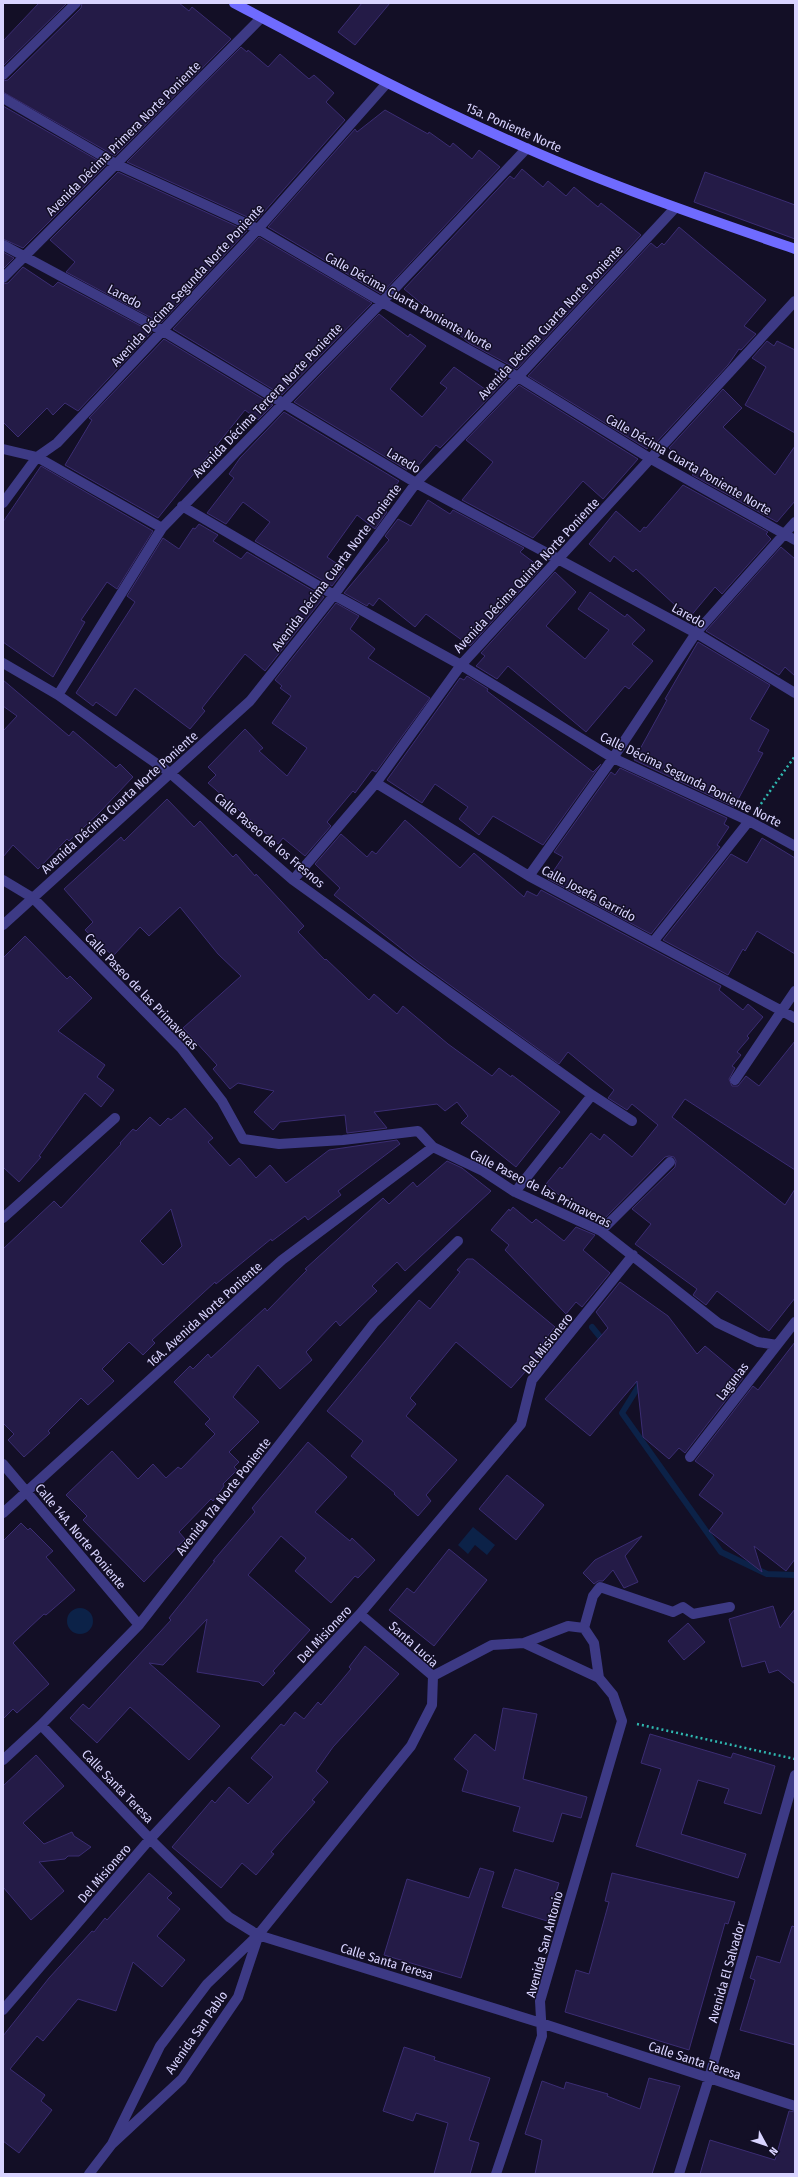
<svg xmlns="http://www.w3.org/2000/svg" width="798" height="2177" font-family="'Fira Sans Condensed',sans-serif">
<rect width="100%" height="100%" fill="#130f26"/>
<!-- water -->
<path fill="#0c2248" d="M473,1527L495,1545L487,1555L475,1545L468,1554L458,1545Z
M67 1621a13 13 0 1 1 26 0a13 13 0 1 1-26 0Z"/>
<g fill="none" stroke-linecap="round" stroke-linejoin="round">
<!-- stream -->
<path stroke="#0c2248" stroke-width="6" d="M592,1327L605,1343
M638,1382L640,1384L622,1413L721,1552L767,1574L795,1575"/>
</g>
<!-- building -->
<path fill="#241b47" stroke="#3b2d73" fill-rule="evenodd" d="M39,3H67L3,66V41Z
M82,3H179L189,11L192,7L231,39L115,156L3,92V81L8,80L81,8Z
M362,3H390L355,45L338,32Z
M241,47L247,52L248,50L268,67L280,54L309,79L314,75L334,93L326,102L345,120L256,221L127,162Z
M3,106L106,165L23,248L3,239Z
M385,110L428,134L429,132L450,147L453,143L472,159L479,150L500,167L381,294L268,227L355,129L357,132Z
M522,169L543,187L548,181L566,196L574,187L598,207L601,203L641,235L517,369L469,343L404,289L510,176L514,179Z
M118,172L247,231L161,323L66,272L75,262L50,240Z
M705,172L795,205V239L694,202Z
M679,227L766,300L744,326L756,334L741,350L739,349L728,365L653,446L651,444L647,449L528,376L651,243L657,248L662,243L664,245Z
M259,237L372,303L282,395L173,329Z
M3,252L14,258L3,269Z
M23,267L53,287L58,282L152,332L78,411L65,403L53,415L47,408L18,437L3,422V284L8,283Z
M379,314L408,337L410,334L426,346L390,389L422,417L447,388L440,383L454,367L489,392L502,376L507,379L440,448L436,445L417,467L413,463L407,470L294,402Z
M164,339L273,405L258,420L245,410L158,518L65,465L92,420L89,418Z
M767,341L774,346L777,341L795,350V433L745,405L766,367L752,358Z
M519,385L638,459L603,499L583,481L533,538L462,500L493,462L466,440Z
M723,389L742,408L723,427L775,475L795,446V501L777,522L692,475L694,473L669,448Z
M284,412L399,481L379,508L387,512L375,529L357,515L327,557L345,569L332,586L255,541L270,522L243,502L226,524L207,513L234,478L229,474L240,458Z
M41,466L153,531L117,589L107,582L81,620L85,622L53,677L3,642V522Z
M683,485L768,532L766,534L771,539L722,594L715,587L689,618L636,569L633,572L614,556L610,562L589,544L616,511L640,532L644,527L646,528Z
M428,500L450,514L453,510L524,548L520,552L541,568L470,646L426,614L415,627L379,598L373,606L369,603L367,606L344,593L389,540L385,536L398,519L411,526Z
M199,524L218,535L213,541L241,559L247,552L324,597L265,671L245,654L202,708L205,711L190,729L135,688L116,716L96,702L93,706L76,693L135,602L127,596L163,538L179,549L193,528L195,529Z
M781,547L795,559V676L785,667L779,675L706,631Z
M555,572L576,592L546,626L585,659L609,630L578,609L590,592L625,617L627,614L645,630L632,644L653,661L629,689L625,686L586,732L508,666L497,679L476,666L485,656L481,653Z
M336,603L359,616L350,629L375,649L368,658L430,698L376,772L372,770L355,793L353,791L327,822L331,826L305,856L283,838L278,844L208,783L216,775L208,767L245,729L263,748L259,751L287,776L307,748L272,723L291,696L280,688L282,686L275,680Z
M698,642L770,685L750,719L769,730L758,751L763,753L734,807L634,760L667,700L665,699Z
M467,676L488,689L487,691L593,772L601,764L543,845L493,816L479,835L459,819L468,807L435,784L422,803L387,780L460,678L464,680Z
M3,680L69,736L73,731L116,768L120,764L133,777L98,814L69,841L67,839L38,869L13,845L3,857V731L17,716L3,706Z
M620,768L727,818L724,824L729,827L717,845L720,847L651,934L548,879L563,857L554,852L611,772L615,775Z
M167,799L194,827L200,821L233,857L236,854L255,876L256,874L304,926L298,932L325,960L326,959L369,1000L374,994L397,1014L403,1006L448,1044L492,1076L499,1068L511,1077L512,1075L560,1112L516,1167L461,1123L468,1116L457,1102L445,1111L437,1104L374,1112L387,1128L347,1133L345,1115L280,1122L273,1130L254,1112L274,1091L238,1083L230,1089L213,1069L217,1065L183,1028L241,976L218,954L180,907L149,936L140,927L113,956L85,930L93,922L64,889L121,837L124,841Z
M405,820L460,868L474,853L524,897L527,891L537,896L541,890L721,986L719,990L743,1010L748,1004L763,1017L747,1036L749,1038L737,1052L741,1055L732,1066L735,1068L729,1079L732,1086H738L746,1076L759,1086L795,1041V1170L685,1099L672,1117L785,1205L795,1189V1298L769,1331L717,1291L706,1305L693,1295L697,1289L635,1244L651,1224L632,1209L675,1167L676,1161L674,1157L669,1156L665,1157L600,1223L584,1216L546,1184L560,1167L562,1169L591,1133L600,1140L604,1134L632,1157L658,1125L632,1104L627,1110L608,1098L614,1090L568,1052L559,1064L417,961L334,895L340,888L315,864L341,834L367,857L372,851L376,854Z
M762,838L795,858V954L757,931L745,951L743,949L728,975L663,940L731,854L747,863Z
M25,936L67,979L70,976L92,998L58,1031L105,1065L97,1077L114,1090L101,1107L85,1093L39,1156L41,1157L19,1182L3,1167V958Z
M185,1108L213,1138L208,1142L230,1166L239,1158L256,1178L270,1165L286,1183L329,1150L397,1140L400,1144L338,1191L341,1195L308,1220L305,1216L272,1241L271,1239L216,1284L215,1282L152,1340L155,1343L143,1355L129,1342L102,1369L114,1381L88,1405L81,1398L48,1431L50,1433L24,1457L8,1440L14,1434L3,1423V1249L54,1201L61,1208L121,1144L120,1143L133,1129L136,1131L150,1117L160,1126L168,1118L171,1120ZM171,1209L182,1246L163,1265L140,1241Z
M447,1161L462,1168L491,1191L405,1271L397,1262L372,1286L377,1291L340,1326L336,1321L306,1352L312,1360L280,1389L258,1365L233,1397L259,1422L229,1452L239,1462L234,1467L237,1470L223,1484L224,1486L213,1501L211,1499L179,1532L185,1539L144,1582L83,1520L87,1516L66,1495L112,1451L138,1479L153,1464L166,1478L178,1467L181,1469L215,1434L205,1424L210,1419L174,1382L190,1366L193,1369L208,1354L211,1358L265,1308L267,1311L307,1270L305,1269L383,1198L389,1204L413,1182L417,1187Z
M513,1207L532,1223L536,1219L564,1241L576,1227L595,1235L583,1250L610,1273L582,1307L576,1302L566,1314L505,1250L509,1245L491,1230L509,1209L510,1211Z
M467,1259H473L555,1327L542,1343L547,1347L511,1388L456,1342L410,1398L416,1404L406,1416L457,1460L426,1495L431,1501L418,1516L394,1494L395,1493L351,1456L363,1441L327,1411L419,1300L430,1309L460,1272L457,1270Z
M620,1282L668,1316L697,1354L705,1346L743,1378L685,1453L679,1448L669,1459L643,1437L637,1381L590,1436L545,1399L608,1328L596,1312Z
M795,1342V1559L786,1571L754,1546L762,1572L709,1531L723,1513L699,1495L714,1475L695,1461L753,1386L758,1390Z
M308,1442L347,1477L315,1512L350,1541L352,1538L375,1560L358,1578L355,1576L331,1603L295,1571L306,1558L281,1536L248,1575L310,1630L273,1671L275,1673L263,1686L259,1682L197,1672L207,1619L163,1665L149,1663L220,1726L189,1760L130,1707L97,1743L70,1718L83,1704L89,1709L171,1620L169,1618L215,1561H213L255,1512L252,1508Z
M507,1475L544,1505L516,1540L479,1509Z
M21,1523L28,1530L30,1528L53,1551L46,1557L75,1590L46,1615L44,1614L13,1643L49,1684L17,1713L13,1709L3,1719V1541Z
M642,1536L625,1556L638,1582L624,1588L613,1570L603,1581H598L594,1584L583,1573L595,1560Z
M449,1549L487,1580L434,1646L389,1610L407,1588L414,1593Z
M773,1606L780,1628L795,1609V1684L778,1670L769,1673L765,1661L742,1667L729,1619Z
M688,1623L705,1642L684,1660L668,1641Z
M365,1646L399,1674L333,1747L316,1771L328,1782L312,1800L315,1802L271,1852L274,1854L256,1875L242,1863L221,1888L172,1847L212,1800L215,1803L229,1787L248,1804L273,1777L251,1758L281,1724L284,1726L295,1712L304,1719L318,1702L321,1705L351,1669L349,1667Z
M503,1708L537,1714L523,1779L587,1797L581,1818L562,1813L553,1842L513,1831L520,1807L462,1791L468,1771L454,1759L475,1734L495,1751Z
M650,1734L731,1758L733,1753L775,1766L761,1814L724,1803L729,1789L698,1780L681,1834L746,1854L738,1878L636,1846L661,1769L641,1763Z
M36,1755L64,1786L23,1823L44,1844L72,1832L74,1836L91,1847L79,1856H68L65,1859L39,1862L64,1891L31,1920L3,1887V1786Z
M480,1868L494,1872L461,1978L384,1955L407,1879L469,1898Z
M515,1869L559,1883L547,1921L502,1907Z
M149,1873L172,1893L167,1898L180,1909L157,1936L185,1960L162,1987L133,1962L116,2011L78,1999L43,2041L37,2036L10,2069L45,2095L41,2101L52,2110L19,2153L3,2141V2036L49,1978L92,1931L94,1932L105,1918L107,1920Z
M612,1873L735,1902L728,1924L725,1923L689,2050L565,2012L576,1970L589,1974L609,1902L605,1901Z
M792,1926L795,1927V2045L740,2030L755,1980L750,1978L757,1956L780,1963Z
M404,2047L435,2057L434,2060L490,2078L469,2140L479,2143L470,2174H434L448,2123L416,2113L413,2121L383,2111Z
M649,2078L680,2086L652,2174H535L542,2140L525,2134L542,2081L564,2089L566,2082L608,2094L607,2096L640,2109Z
M789,2111L795,2112V2174H700L710,2140L775,2160Z"/>
<g fill="none" stroke-linecap="round" stroke-linejoin="round">
<!-- path -->
<path stroke="#2fb8b0" stroke-width="2.5" stroke-dasharray="2 3" stroke-linecap="butt" d="M758,808L795,756
M637,1724L795,1759"/>
<!-- lane -->
<path stroke="#3d3a85" stroke-width="10" d="M584,1628L593,1596L600,1587L673,1612L683,1607L693,1614L730,1607"/>
<!-- street -->
<path stroke="#3d3a85" stroke-width="10" d="M3,75L76,3
M3,98L116,164L258,229L382,302L518,377L651,459L795,540
M3,245L163,331L416,483L696,633L795,693
M3,278L261,18
M3,449L37,457L162,528
M3,503L37,457L57,443L258,229L387,83
M182,506L334,595L461,665L613,758L749,821L795,846
M3,663L58,695L170,773L293,880L592,1095L632,1121
M58,695L162,528L382,302L527,148
M376,783L529,876L795,1018
M529,876L613,758L696,633L795,522
M3,880L33,898L181,1048L222,1101L243,1139L279,1144L343,1140L418,1131L433,1147L483,1171L515,1192L601,1231L718,1323L758,1342L777,1345
M293,880L376,783L461,665L795,301
M3,925L250,701L334,595L416,483L518,377L675,208
M653,942L749,821
M735,1080L795,991
M515,1192L592,1095
M3,1218L115,1118
M601,1231L670,1162
M690,1457L795,1322
M3,1464L139,1625
M3,1513L282,1260L433,1147
M360,1614L433,1676
M524,1643L568,1626L584,1628L594,1643L599,1678
M433,1676L492,1645L524,1643L599,1678L613,1695L622,1721L540,2001L542,2036L496,2174
M41,1725L150,1839L229,1917L258,1935L541,2023L795,2106
M3,1760L41,1725L139,1625L374,1323L458,1241
M3,2010L150,1839L360,1614L521,1424L532,1380L633,1255
M112,2144L160,2046L207,1984L258,1935L411,1746L432,1705L433,1676
M89,2174L112,2144L182,2079L238,1997L258,1937
M679,2174L709,2078L795,1775"/>
<!-- secondary -->
<path stroke="#6f6bff" stroke-width="10" d="M234,3C330,54 427,105 526,148C614,187 705,218 795,249"/>
</g>
<g text-anchor="middle" stroke-width="3" stroke-linejoin="round" paint-order="stroke">
<!-- street labels -->
<g font-size="13" fill="#d9d4ff" stroke="#130f26">
<text transform="translate(514 127) rotate(24)" y="5">15a. Poniente Norte</text>
<text transform="translate(123 138) rotate(-45)" y="5">Avenida Décima Primera Norte Poniente</text>
<text transform="translate(187 285) rotate(-47)" y="5">Avenida Décima Segunda Norte Poniente</text>
<text transform="translate(125 296) rotate(28)" y="5">Laredo</text>
<text transform="translate(409 301) rotate(29)" y="5">Calle Décima Cuarta Poniente Norte</text>
<text transform="translate(550 322) rotate(-47)" y="5">Avenida Décima Cuarta Norte Poniente</text>
<text transform="translate(267 400) rotate(-46)" y="5">Avenida Décima Tercera Norte Poniente</text>
<text transform="translate(404 460) rotate(31)" y="5">Laredo</text>
<text transform="translate(689 464) rotate(30)" y="5">Calle Décima Cuarta Poniente Norte</text>
<text transform="translate(336 567) rotate(-53)" y="5">Avenida Décima Cuarta Norte Poniente</text>
<text transform="translate(526 575) rotate(-47)" y="5">Avenida Décima Quinta Norte Poniente</text>
<text transform="translate(689 615) rotate(29)" y="5">Laredo</text>
<text transform="translate(691 779) rotate(26)" y="5">Calle Décima Segunda Poniente Norte</text>
<text transform="translate(119 802) rotate(-42)" y="5">Avenida Décima Cuarta Norte Poniente</text>
<text transform="translate(270 840) rotate(40)" y="5">Calle Paseo de los Fresnos</text>
<text transform="translate(589 893) rotate(28)" y="5">Calle Josefa Garrido</text>
<text transform="translate(142 991) rotate(46)" y="5">Calle Paseo de las Primaveras</text>
<text transform="translate(541 1188) rotate(27)" y="5">Calle Paseo de las Primaveras</text>
<text transform="translate(204 1314) rotate(-42)" y="5">16A. Avenida Norte Poniente</text>
<text transform="translate(547 1343) rotate(-52)" y="5">Del Misionero</text>
<text transform="translate(732 1381) rotate(-52)" y="5">Lagunas</text>
<text transform="translate(223 1496) rotate(-52)" y="5">Avenida 17a Norte Poniente</text>
<text transform="translate(81 1536) rotate(50)" y="5">Calle 14A. Norte Poniente</text>
<text transform="translate(324 1634) rotate(-47)" y="5">Del Misionero</text>
<text transform="translate(414 1644) rotate(42)" y="5">Santa Lucia</text>
<text transform="translate(118 1786) rotate(46)" y="5">Calle Santa Teresa</text>
<text transform="translate(104 1873) rotate(-49)" y="5">Del Misionero</text>
<text transform="translate(544 1944) rotate(-75)" y="5">Avenida San Antonio</text>
<text transform="translate(387 1961) rotate(17)" y="5">Calle Santa Teresa</text>
<text transform="translate(726 1972) rotate(-74)" y="5">Avenida El Salvador</text>
<text transform="translate(196 2032) rotate(-55)" y="5">Avenida San Pablo</text>
<text transform="translate(695 2060) rotate(18)" y="5">Calle Santa Teresa</text>
</g>
</g>
<!-- border -->
<rect width="798" height="2177" fill="none" stroke="#d9d4ff" stroke-width="8"/>
<!-- north arrow -->
<g transform="translate(766 2145) rotate(130)" stroke="#130f26" stroke-width="3" paint-order="stroke">
<path d="M0-3L7 15L0 10L-7 15Z" fill="#d9d4ff"/>
<text y="-6" font-size="11" font-weight="bold" text-anchor="middle" fill="#d9d4ff">N</text>
</g>
</svg>
